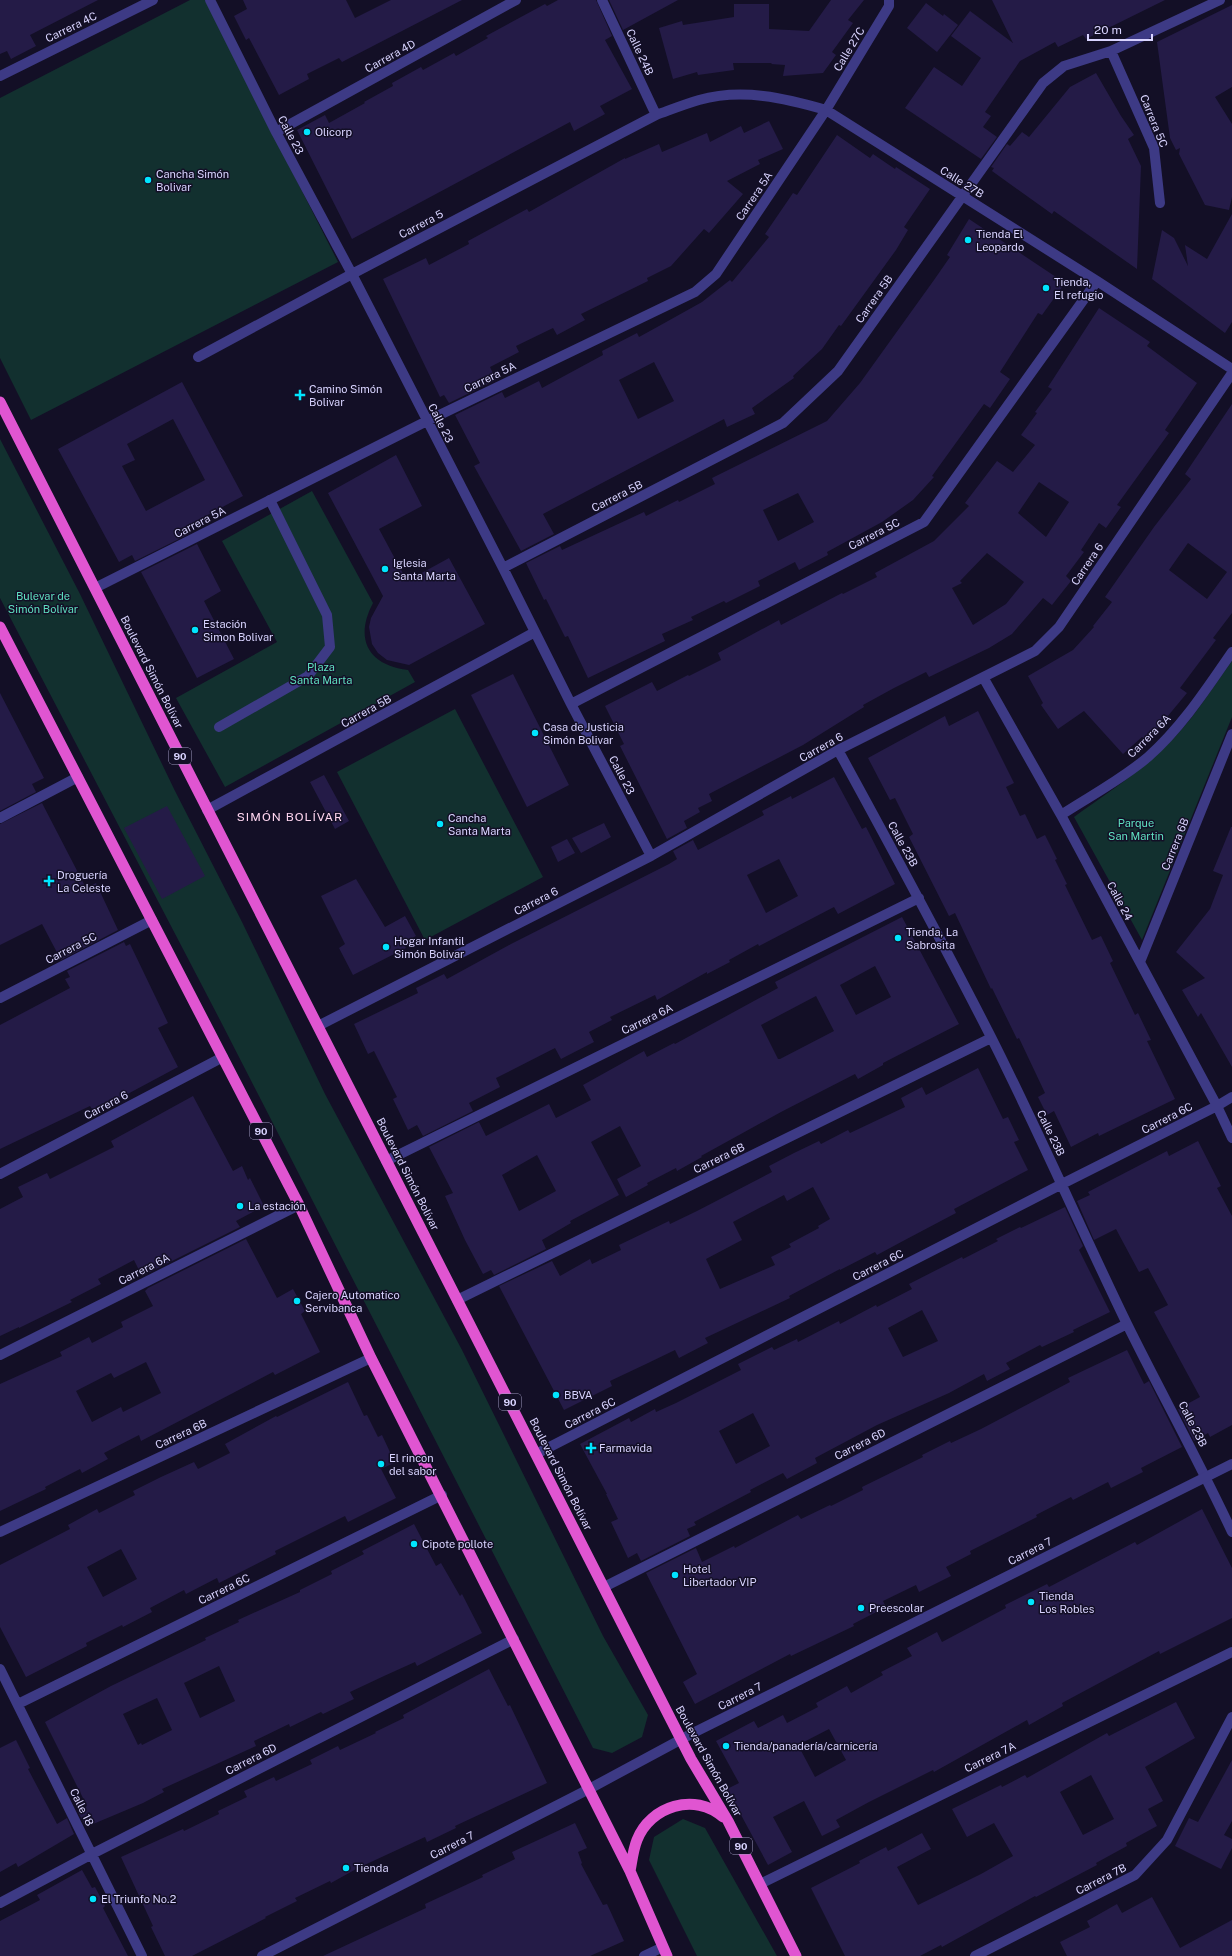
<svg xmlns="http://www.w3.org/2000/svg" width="1232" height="1956" font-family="'Public Sans',sans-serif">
<rect width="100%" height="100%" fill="#130f26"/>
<!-- green -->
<path fill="#12302f" d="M190,0H205L338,262L31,420L0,358V98Z
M0,439L80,594L175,791L242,922L325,1094L462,1350L603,1636L648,1715L642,1737L612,1753L593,1748L220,1020L0,598Z
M312,491L373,603C354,639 368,665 408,670L415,682L225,787L176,698L277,642L222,541Z
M1232,661V717L1142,940L1074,817C1104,795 1137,774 1164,748C1191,723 1210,691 1232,661Z
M455,709L543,877L425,940L337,772Z
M683,1819L705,1828L777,1956H697L649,1860L654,1837Z"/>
<!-- building -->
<path fill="#241b47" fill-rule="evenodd" d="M0,0H98L30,35L36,46L11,59L7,51L0,54Z
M243,0H346L355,18L391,0H462L342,62L339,58L307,74L309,79L279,95L249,38L246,40L234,16L247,9Z
M558,0H596L612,36L605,40L632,89L600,106L605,114L574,131L570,122L352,239L297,130L325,115L329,123L365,103L364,102L393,86L392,83L421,67L423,70L454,53L456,56L488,38L486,36L545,4L547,6Z
M609,0H678L623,30Z
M831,0H864L848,20L853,23L832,52L836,55L823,73L783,76L785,65L771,64L772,63H733L734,70L698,75L697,72L673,79L659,28L682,21L683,25L734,17V4H769V29L809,31Z
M992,0H1165L1086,39L1083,35L1058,47L1055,42L1020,61L985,112L991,116L983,127L997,137L981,159L905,108L934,67L962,86L981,58L951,36L970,11L1013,43Z
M926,3L943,16L944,14L958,25L937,52L907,28Z
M1232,5V87L1215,97L1232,124V197L1229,210L1205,205L1179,154L1180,148L1176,150L1170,138L1157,42Z
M1096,73L1121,116L1134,135L1128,139L1141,166L1137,269L1054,211L1052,214L992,171L994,168L991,167L1007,144L1010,146L1022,132L1029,137L1070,87Z
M769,121L783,149L758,160L760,164L727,181L743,194L709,233L704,229L671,266L647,278L648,281L581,314L585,320L557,335L553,328L516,346L519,352L490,367L496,380L449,403L444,395L440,397L383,279L426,258L429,265L469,244L468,241L527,209L529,212L625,158V159L659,144L662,152L707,133L710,142L741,126L744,133Z
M837,135L870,158L873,154L895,169L896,167L930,189L904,227L908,230L896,250L841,326L839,325L822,349L793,376L794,378L752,408L755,414L727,427L724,419L543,514L554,534L521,551L474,466L480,463L455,415L502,392L505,398L539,381L542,388L603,355L602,351L637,333L639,337L659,326L702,302L730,280L732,282L769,237L765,234L793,193L797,195ZM654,362L674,401L638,419L619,380Z
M1232,214V322L1225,333L1152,279L1162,230L1174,238L1188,266L1185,245L1207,259Z
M969,219L1065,283L1042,315L1038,313L1000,372L1010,379L990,408L984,404L932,476L934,477L913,500L882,522L827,552L828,555L799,570L795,562L758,581L760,586L726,603L724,601L691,617L693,620L662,634L665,641L588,678L568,636L565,637L546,599L544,600L526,563L560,546L562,550L644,512L646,516L678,500L679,502L715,484L712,478L827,421L860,383L934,280L950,257L947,255ZM798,493L814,522L778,541L763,510Z
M1099,308L1150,342L1147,346L1197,383L1165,430L1169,433L1117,505L1121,507L1106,528L1099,523L1081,550L1084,552L1066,576L1071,581L1052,605L1043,598L1012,634L989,648L929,677L926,672L894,688L863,705L864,707L803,745L709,794L712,801L698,808L700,812L684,821L687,828L667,839L620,746L624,744L605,706L652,682L657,691L688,675L689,676L721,660L718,653L779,620L781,625L842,593L843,594L877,577L875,573L934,541L969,506L965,503L997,461L1013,472L1035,445L1021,435L1037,413L1035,412L1052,389L1048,387ZM1039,482L1069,502L1046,537L1018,513ZM987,553L1024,582L1006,604L973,625L952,588L962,583L960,581Z
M182,382L243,496L187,526L191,533L135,561L132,555L119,562L58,449ZM173,419L205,480L146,511L122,466L135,460L127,444Z
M1232,404V613L1213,638L1216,640L1180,688L1187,693L1147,741L1142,737L1123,754L1084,711L1058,729L1041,705L1043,703L1028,676L1073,650L1094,627L1093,626L1112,602L1105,597L1154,527L1191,479L1185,474ZM1188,543L1227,572L1207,599L1169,570Z
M396,455L422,506L379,529L407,581L449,558L485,624L409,665L387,660L378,653L372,644L369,627L371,618L383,596L328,493Z
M197,544L221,591L204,601L234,659L197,678L141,572Z
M513,674L569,785L527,807L471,695Z
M0,693L44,778L32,784L36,792L0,811Z
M978,711L1014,783L1006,787L1020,816L1025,814L1037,839L1045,835L1057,859L1055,860L1067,884L1065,885L1092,940L1101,936L1113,961L1110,963L1135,1015L1138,1013L1151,1040L1147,1041L1175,1099L1099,1136L1098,1133L1071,1147L1054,1111L1047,1115L1038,1097L1045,1093L1019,1038L1017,1039L992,988L991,989L955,913L949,916L909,837L913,834L895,798L890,800L868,758L945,716L949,726Z
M324,775L349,821L335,829L310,782Z
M834,777L862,829L866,827L895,884L838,914L834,907L759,946L758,944L729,960L730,962L707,974V972L657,1000L655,995L610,1017L612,1020L589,1032L594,1042L561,1059L555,1048L496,1078L500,1087L469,1103L473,1111L423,1136L417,1125L408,1130L393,1099L397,1097L374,1051L368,1054L354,1024L418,993L416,988L444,974L447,979L511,944L669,864L677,859L673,851L693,840L698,850L764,815L762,811L791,796L792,799ZM779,859L798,896L766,913L747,875Z
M42,803L86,888L96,883L118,930L61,960L42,924L0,945V824Z
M167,806L205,876L162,899L124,828Z
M604,823L611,837L581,853L572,838Z
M1231,827H1232V1067L1201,1013L1198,1017L1182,990L1205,978L1176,952L1210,909L1223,875L1213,871Z
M567,839L575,853L558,862L551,847Z
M356,879L385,927L405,916L416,936L403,943L406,948L353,975L339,948L345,944L321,896Z
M902,917L959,1024L883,1063V1065L858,1079L855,1074L781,1112L701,1156L702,1157L677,1171L676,1168L647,1183L648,1185L626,1197L617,1179L641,1166L620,1126L591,1142L619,1195L570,1221L571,1223L542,1240L546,1249L494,1275L491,1270L483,1274L465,1240L445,1196L453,1193L429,1147L479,1122L486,1136L549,1104L556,1118L591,1100L583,1085L644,1051L647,1057L674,1043L675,1044L778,988L775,982ZM875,966L891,997L856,1015L840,985ZM816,996L834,1031L780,1059H778L761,1025ZM537,1155L556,1191L519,1211L502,1175Z
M124,942L126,946L130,944L168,1023L158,1028L178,1067L94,1112L90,1106L0,1149V1025L70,988L65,979L70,977L67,971Z
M978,1068L1003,1119L1008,1117L1019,1140L1014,1142L1028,1170L954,1209L956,1213L903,1241L877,1255L875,1252L840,1270V1269L789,1296L790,1298L705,1338L708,1343L679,1358L675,1350L646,1364L610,1381L612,1386L564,1410L499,1286L552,1261L560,1276L590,1259L592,1264L621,1250L619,1245L669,1221L670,1224L697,1211L772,1172L769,1166L794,1153L819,1141L821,1144L848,1130L850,1133L905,1107L901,1098L922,1087L926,1095ZM813,1187L830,1219L818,1226L819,1228L789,1244L791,1247L771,1257L775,1265L720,1289L706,1259L742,1240L733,1222L784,1195L787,1201Z
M193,1096L233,1171L242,1166L248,1180L250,1178L264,1206L236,1221L240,1227L142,1276L134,1260L98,1279L101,1284L70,1300L72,1302L19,1328V1327L0,1336V1209L23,1197L18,1187L47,1173L50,1179L114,1147L111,1141Z
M1198,1141L1221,1186L1217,1188L1232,1216V1425L1210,1437L1208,1433L1194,1441L1178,1409L1200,1397L1154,1312L1168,1305L1148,1268L1139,1272L1116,1229L1094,1240L1077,1201L1090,1195L1088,1192L1167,1151L1169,1156Z
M1065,1207L1083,1246L1079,1250L1110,1312L1073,1330L1074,1332L1042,1347L1040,1345L1006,1363L1010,1369L987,1381L984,1374L949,1393L877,1425L815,1458L817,1463L787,1479L783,1473L750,1490L751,1492L694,1522L696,1525L687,1529L690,1536L641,1561L637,1553L628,1558L611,1522L618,1519L606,1494H607L580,1444L629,1418L631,1422L655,1409L656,1412L676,1403L741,1370L738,1364L772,1347L774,1350L797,1339L798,1342L839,1321L840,1324L876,1305L877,1307L912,1289L909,1284L962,1257L963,1259L998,1241L996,1239L1020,1227L1021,1228ZM922,1310L938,1341L903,1357L888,1328ZM753,1413L770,1446L736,1464L719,1431Z
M246,1239L277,1298L293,1289L305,1311L301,1314L320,1352L275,1375L273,1372L141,1441L139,1435L104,1453L108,1459L82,1473L80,1469L45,1487L46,1489L0,1511V1384L62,1356L60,1352L89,1337L92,1343L123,1327L121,1322L153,1306L145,1291L148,1288ZM146,1362L161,1393L123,1412L121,1407L92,1422L76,1391L111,1373L114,1378Z
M1127,1350L1144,1384L1149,1381L1182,1447L1141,1468L1143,1472L1111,1488L1108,1482L1073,1500L1071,1497L1036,1515L1037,1517L970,1551L971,1554L946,1567L951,1576L919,1592L916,1585L883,1601L886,1607L853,1624L854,1626L791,1656L790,1654L695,1704L683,1682L697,1674L646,1573L696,1548L702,1562L734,1546L735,1548L798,1515L801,1519L830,1505L831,1506L863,1490L862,1487L923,1457L922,1455L950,1441L951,1443L981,1429L1070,1382L1068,1378Z
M348,1382L364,1416L367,1415L378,1437L382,1435L389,1450L394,1463L381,1469L396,1498L348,1522L345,1516L275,1551L276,1554L219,1583L217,1578L186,1594L184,1590L150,1608L152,1612L123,1627L122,1625L86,1643L87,1646L26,1677L0,1627V1565L70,1529L68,1525L97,1509L99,1513L135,1495L133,1491L161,1477L194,1462L198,1469L230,1453L225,1444L276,1416L277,1417ZM121,1549L137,1579L103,1597L87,1567Z
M1202,1509L1232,1568V1618L1160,1654L1159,1651L1062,1703L1063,1706L1029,1725L1027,1720L934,1772L933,1770L869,1802L836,1820L840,1827L822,1836L804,1801L773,1817L792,1852L768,1865L727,1789L739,1783L716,1741L754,1721L758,1728L783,1715L787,1723L818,1707L816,1703L847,1686L851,1693L883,1675L881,1672L912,1656L907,1648L937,1632L942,1642L1006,1608L1005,1605L1047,1584L1049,1587L1135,1542L1137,1545ZM829,1729L846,1760L815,1777L798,1745Z
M414,1524L436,1566L441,1563L460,1596L462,1594L482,1633L417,1666L415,1662L384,1676L350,1692L354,1699L323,1714L321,1712L290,1727L289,1724L254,1741L256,1746L162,1789L164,1792L143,1803L86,1827L78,1812L87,1806L45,1722L111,1686L206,1640L205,1638L239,1622L238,1620L300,1592V1590L332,1574L331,1571L364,1554L362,1551ZM219,1666L235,1701L200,1718L184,1683ZM157,1698L172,1730L142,1745L141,1743L138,1745L123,1714Z
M489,1669L508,1706L510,1705L547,1783L455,1826L456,1828L427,1842L425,1837L358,1868L331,1883L330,1881L295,1898L297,1901L265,1917L266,1918L192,1956H165L151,1927L153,1926L121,1857L183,1829L184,1831L219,1814L218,1811L247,1797L244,1791L274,1777L276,1781L312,1764L310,1760L338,1746L340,1750L376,1733L375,1732L404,1718L403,1715Z
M1176,1702L1195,1738L1145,1767L1163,1801L1148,1809L1157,1826L1126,1843L1127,1846L1096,1863L1097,1865L1036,1897L1035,1896L942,1947L941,1945L920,1956H845L811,1888L860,1863L859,1861L886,1847L888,1851L922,1833L931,1849L897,1867L918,1905L981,1874L1013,1856L994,1823L967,1837L952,1809L1001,1785L1002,1787L1025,1775L1027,1778L1107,1733L1109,1736ZM1091,1775L1114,1819L1083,1835L1060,1792Z
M16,1740L30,1768L28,1769L57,1824L67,1818L74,1834L18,1867L16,1863L0,1872V1748Z
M1232,1760V1821L1224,1835L1232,1839V1848L1221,1869L1175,1846L1189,1818L1198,1822Z
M575,1823L587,1848L578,1852L582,1863L581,1864L603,1905L607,1904L624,1941L590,1956H323L426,1908L425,1904L483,1877L482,1875L515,1859L512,1852Z
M82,1870L92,1888L95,1887L105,1906L103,1908L128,1956H0V1921L40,1900L37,1895Z
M1152,1897L1180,1948L1232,1920V1956H1067L1060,1942L1090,1927L1087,1921L1117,1904L1122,1913Z"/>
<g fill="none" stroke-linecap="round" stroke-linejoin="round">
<!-- service -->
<path stroke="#3d3a85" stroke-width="10" d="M219,727L308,676L330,647L327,615L270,500"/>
<!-- minor -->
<path stroke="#3d3a85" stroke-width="10" d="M210,0L276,132L352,274L503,568L571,704L651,856
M602,0L656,115
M1111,51L1154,148L1160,203
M0,76L153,0
M276,132L516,0
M198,357L352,274L656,115C670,110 685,104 699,100C742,88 785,98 826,110L1097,281L1232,369
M503,568L783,423L838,371L1043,83L1064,66L1111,51L1220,0
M95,588L427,421L695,292L716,274L826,110L889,6V0
M983,677L1061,815L1217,1106L1232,1138
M571,704L924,522L1097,281
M838,750C890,845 942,941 991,1037C1039,1132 1081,1229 1127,1324C1161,1393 1199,1461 1232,1532
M207,810L535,632
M1061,815C1090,796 1121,780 1148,757C1182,727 1207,688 1232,652
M1140,962L1232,734
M0,998L152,920
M318,1026L651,856L838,750L1035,651L1059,627L1232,373
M386,1161L919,898
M0,1174L223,1057
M457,1300L991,1038
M0,1355L299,1205
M536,1454L1062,1184L1217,1106L1232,1097
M0,1532L371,1358
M604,1587L1127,1324
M0,1669L142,1956
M18,1704L442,1495
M760,1884L1232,1652
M0,1903L92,1854L514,1639
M262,1956L589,1789
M644,1956L663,1947
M975,1956L1135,1875L1167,1840L1232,1717"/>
<!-- tertiary -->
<path stroke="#3d3a85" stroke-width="10" d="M0,818L78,777
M589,1789L693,1733L1232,1464"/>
<!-- trunk -->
<path stroke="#e055d1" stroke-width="11" d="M0,402L691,1759L728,1821L796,1956
M0,627L299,1205L371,1358L630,1871L667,1956
M630,1871C632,1861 633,1850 637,1840C650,1806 695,1792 723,1817"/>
</g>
<!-- markers -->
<g fill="#00e5ff" stroke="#130f26" stroke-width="1.5">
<circle cx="307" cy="132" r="4"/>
<circle cx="148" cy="180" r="4"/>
<circle cx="968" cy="240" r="4"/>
<circle cx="1046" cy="288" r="4"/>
<path d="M298 389h4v4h4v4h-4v4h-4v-4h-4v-4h4z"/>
<circle cx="385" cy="569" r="4"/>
<circle cx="195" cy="630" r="4"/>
<circle cx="535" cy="733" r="4"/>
<circle cx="440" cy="824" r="4"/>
<path d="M47 875h4v4h4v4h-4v4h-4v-4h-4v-4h4z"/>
<circle cx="898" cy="938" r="4"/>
<circle cx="386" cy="947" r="4"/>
<circle cx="240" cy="1206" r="4"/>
<circle cx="297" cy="1301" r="4"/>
<circle cx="556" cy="1395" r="4"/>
<path d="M589 1442h4v4h4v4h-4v4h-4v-4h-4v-4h4z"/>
<circle cx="381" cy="1464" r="4"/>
<circle cx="414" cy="1544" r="4"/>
<circle cx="675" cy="1575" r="4"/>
<circle cx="1031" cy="1602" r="4"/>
<circle cx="861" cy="1608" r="4"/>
<circle cx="726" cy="1746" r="4"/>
<circle cx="346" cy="1868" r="4"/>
<circle cx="93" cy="1899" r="4"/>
</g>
<g text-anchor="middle" stroke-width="3" stroke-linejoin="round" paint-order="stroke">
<!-- shield labels -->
<g fill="#130f26" stroke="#9e99be" stroke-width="1">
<rect x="169" y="748" width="22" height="16" rx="3"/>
<rect x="250" y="1123" width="22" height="16" rx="3"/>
<rect x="499" y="1394" width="22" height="16" rx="3"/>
<rect x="730" y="1838" width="22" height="16" rx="3"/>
</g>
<g font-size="10" font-weight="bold" fill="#d9d4ff">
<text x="180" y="760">90</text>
<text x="261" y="1135">90</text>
<text x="510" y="1406">90</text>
<text x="741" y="1850">90</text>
</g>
<!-- street labels -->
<g font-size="11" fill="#d9d4ff" stroke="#130f26">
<text transform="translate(71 27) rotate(-26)" y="4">Carrera 4C</text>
<text transform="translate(849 49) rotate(-59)" y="4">Calle 27C</text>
<text transform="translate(640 52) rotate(65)" y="4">Calle 24B</text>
<text transform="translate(390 56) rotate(-29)" y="4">Carrera 4D</text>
<text transform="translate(1154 121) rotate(68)" y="4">Carrera 5C</text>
<text transform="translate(291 135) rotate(62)" y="4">Calle 23</text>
<text transform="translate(962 182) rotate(32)" y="4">Calle 27B</text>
<text transform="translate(754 196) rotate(-56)" y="4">Carrera 5A</text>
<text transform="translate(421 224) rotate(-28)" y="4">Carrera 5</text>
<text transform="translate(874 299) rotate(-55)" y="4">Carrera 5B</text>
<text transform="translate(490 377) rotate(-26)" y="4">Carrera 5A</text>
<text transform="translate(441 423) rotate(63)" y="4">Calle 23</text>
<text transform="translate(617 496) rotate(-27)" y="4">Carrera 5B</text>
<text transform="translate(200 522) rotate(-27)" y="4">Carrera 5A</text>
<text transform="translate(874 534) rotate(-27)" y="4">Carrera 5C</text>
<text transform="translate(1087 564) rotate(-56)" y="4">Carrera 6</text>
<text transform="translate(152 672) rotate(63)" y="4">Boulevard Simón Bolívar</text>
<text transform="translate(366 711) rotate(-29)" y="4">Carrera 5B</text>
<text transform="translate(1149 736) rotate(-45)" y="4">Carrera 6A</text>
<text transform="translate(821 747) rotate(-29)" y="4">Carrera 6</text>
<text transform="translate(622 775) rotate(62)" y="4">Calle 23</text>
<text transform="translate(903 844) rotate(61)" y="4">Calle 23B</text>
<text transform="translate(1175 844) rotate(-68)" y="4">Carrera 6B</text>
<text transform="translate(536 901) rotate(-27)" y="4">Carrera 6</text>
<text transform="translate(1120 901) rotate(62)" y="4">Calle 24</text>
<text transform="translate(71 948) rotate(-27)" y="4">Carrera 5C</text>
<text transform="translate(647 1019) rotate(-26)" y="4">Carrera 6A</text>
<text transform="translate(106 1105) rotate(-28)" y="4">Carrera 6</text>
<text transform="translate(1167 1118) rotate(-27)" y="4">Carrera 6C</text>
<text transform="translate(1051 1133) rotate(64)" y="4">Calle 23B</text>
<text transform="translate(719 1158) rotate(-26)" y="4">Carrera 6B</text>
<text transform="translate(408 1174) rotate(63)" y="4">Boulevard Simón Bolívar</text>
<text transform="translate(878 1265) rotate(-27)" y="4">Carrera 6C</text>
<text transform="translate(144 1269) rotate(-27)" y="4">Carrera 6A</text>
<text transform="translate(590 1413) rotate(-27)" y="4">Carrera 6C</text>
<text transform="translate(1193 1424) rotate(63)" y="4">Calle 23B</text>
<text transform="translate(181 1434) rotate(-25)" y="4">Carrera 6B</text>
<text transform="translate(860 1444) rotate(-27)" y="4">Carrera 6D</text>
<text transform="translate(561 1474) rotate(63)" y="4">Boulevard Simón Bolívar</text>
<text transform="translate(1030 1551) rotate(-27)" y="4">Carrera 7</text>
<text transform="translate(224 1589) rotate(-26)" y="4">Carrera 6C</text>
<text transform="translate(740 1696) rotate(-27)" y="4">Carrera 7</text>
<text transform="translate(990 1757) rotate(-26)" y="4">Carrera 7A</text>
<text transform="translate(251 1759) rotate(-27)" y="4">Carrera 6D</text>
<text transform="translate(709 1761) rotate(61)" y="4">Boulevard Simón Bolívar</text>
<text transform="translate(82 1807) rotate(64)" y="4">Calle 18</text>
<text transform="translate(452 1845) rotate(-27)" y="4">Carrera 7</text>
<text transform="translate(1101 1879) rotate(-27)" y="4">Carrera 7B</text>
</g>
<!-- poi labels -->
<g font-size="11" fill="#d9d4ff" stroke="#130f26" text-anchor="start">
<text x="315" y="136">Olicorp</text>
<text x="156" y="178">Cancha Simón<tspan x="156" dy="13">Bolivar</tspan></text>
<text x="976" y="238">Tienda El<tspan x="976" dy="13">Leopardo</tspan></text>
<text x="1054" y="286">Tienda,<tspan x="1054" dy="13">El refugio</tspan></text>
<text x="309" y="393">Camino Simón<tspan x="309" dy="13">Bolivar</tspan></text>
<text x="393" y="567">Iglesia<tspan x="393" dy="13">Santa Marta</tspan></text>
<text x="203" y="628">Estación<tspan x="203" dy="13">Simon Bolivar</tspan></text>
<text x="543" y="731">Casa de Justicia<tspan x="543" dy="13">Simón Bolivar</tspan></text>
<text x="448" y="822">Cancha<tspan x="448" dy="13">Santa Marta</tspan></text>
<text x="57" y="879">Droguería<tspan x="57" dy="13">La Celeste</tspan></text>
<text x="906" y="936">Tienda, La<tspan x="906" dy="13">Sabrosita</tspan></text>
<text x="394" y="945">Hogar Infantil<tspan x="394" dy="13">Simón Bolivar</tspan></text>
<text x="248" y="1210">La estación</text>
<text x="305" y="1299">Cajero Automatico<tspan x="305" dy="13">Servibanca</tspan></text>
<text x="564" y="1399">BBVA</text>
<text x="599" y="1452">Farmavida</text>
<text x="389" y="1462">El rincon<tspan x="389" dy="13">del sabor</tspan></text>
<text x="422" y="1548">Cipote pollote</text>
<text x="683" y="1573">Hotel<tspan x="683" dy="13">Libertador VIP</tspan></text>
<text x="1039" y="1600">Tienda<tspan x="1039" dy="13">Los Robles</tspan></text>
<text x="869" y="1612">Preescolar</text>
<text x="734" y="1750">Tienda/panadería/carnicería</text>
<text x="354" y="1872">Tienda</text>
<text x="101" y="1903">El Triunfo No.2</text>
</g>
<!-- park labels -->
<g font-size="11" fill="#5fe0c0" stroke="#130f26">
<text x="43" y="600">Bulevar de<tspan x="43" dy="13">Simón Bolívar</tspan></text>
<text x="321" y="671">Plaza<tspan x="321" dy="13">Santa Marta</tspan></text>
<text x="1136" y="827">Parque<tspan x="1136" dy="13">San Martin</tspan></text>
</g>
<!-- neighbourhood labels -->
<g font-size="12" letter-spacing="1" fill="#ffd6f0" stroke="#130f26">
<text x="290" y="821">SIMÓN BOLÍVAR</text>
</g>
</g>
<!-- scale -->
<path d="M1088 34v6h64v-6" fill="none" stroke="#d9d4ff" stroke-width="2"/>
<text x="1094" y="34" font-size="12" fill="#d9d4ff" stroke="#130f26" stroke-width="3" paint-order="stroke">20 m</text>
</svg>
